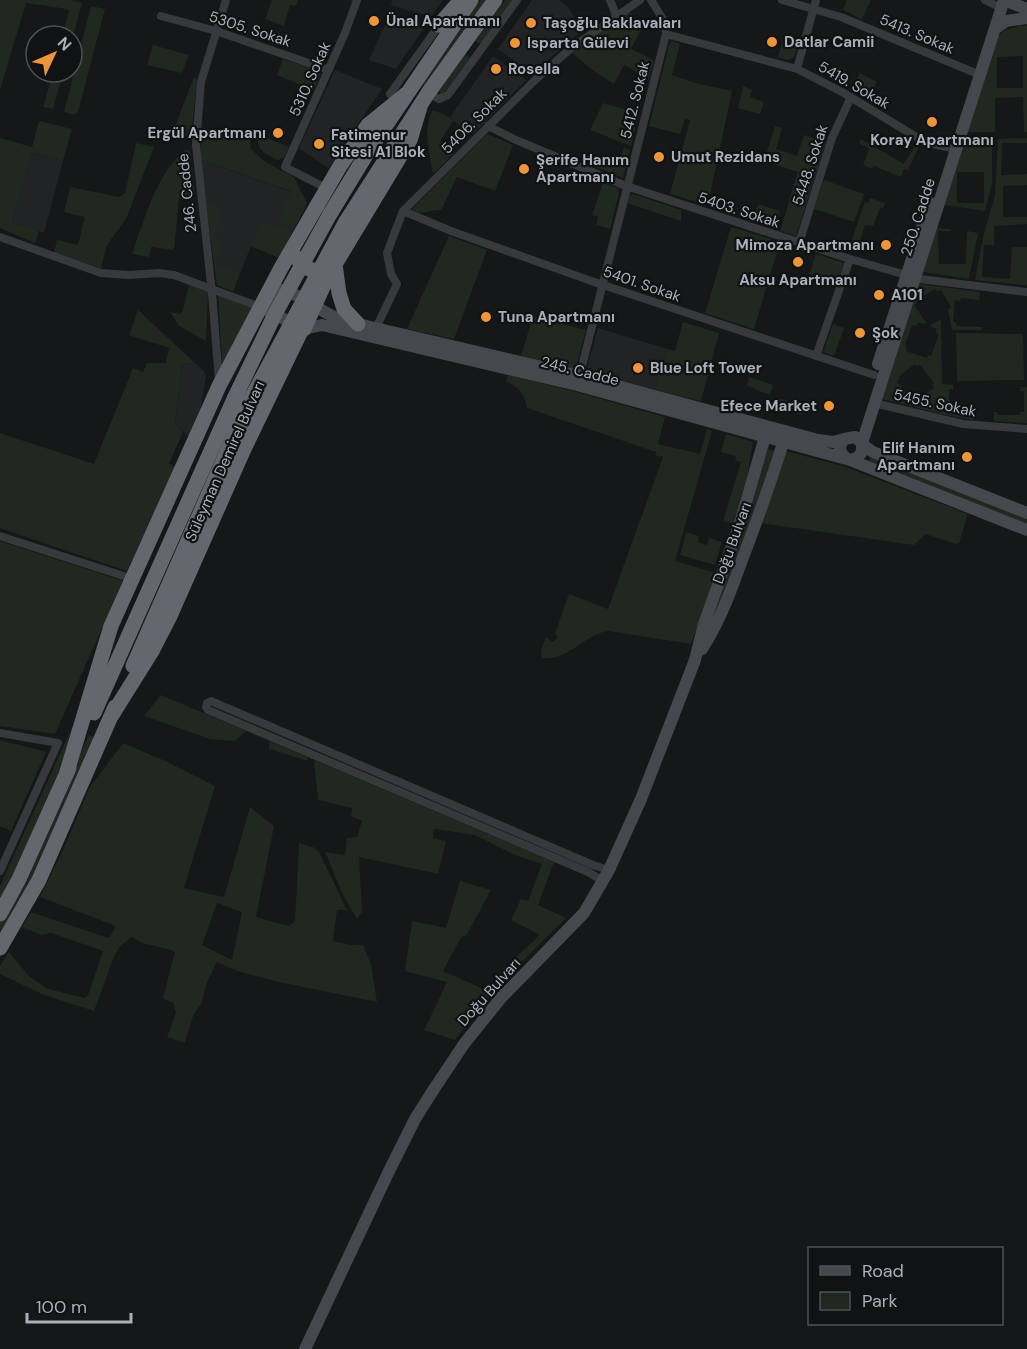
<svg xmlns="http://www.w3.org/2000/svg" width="1027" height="1349" font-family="'DM Sans',sans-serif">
<rect width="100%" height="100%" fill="#161718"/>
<!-- built -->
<path fill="#222325" d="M392,0H443L431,17L391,5Z
M532,0H559L567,6L573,14L580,32L532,74L498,49Z
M390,14L426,25L396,69L369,60Z
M493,56L526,80L473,134L453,121L450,117Z
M335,70L382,89L328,168L299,148Z
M32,153L63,161L44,233L12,222Z
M200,160L304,196L307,203L279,258L251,246L233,291L217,285Z
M598,328L667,349L655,390L586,372Z
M195,363L204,371L206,376L200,413L190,438L175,424L182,364Z"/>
<!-- green -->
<path fill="#202820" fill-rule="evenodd" d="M0,0H70L82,3L72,40V36H62L69,11L67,9L26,3L0,90Z
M272,0H298L296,6L290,5L284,26L265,19Z
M480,0H490L426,86L421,83Z
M505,0H512L481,44L475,41Z
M847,0H871L862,19L843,10Z
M91,6L105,9L78,112L74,115L64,112Z
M630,12L642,28L631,49L654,60L649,79L624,65L614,84L595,72L572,53Z
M1020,26H1027V132H1024L1023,97L995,98V132H967L998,36L1005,30ZM1023,56V88H997V57Z
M783,39L799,43L794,57L789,60L778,57Z
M672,41L680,44L672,75L699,84L732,91L710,195L704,204L670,194L690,120L685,119L680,134L649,126L669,45Z
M153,45L189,55L182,73L147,65Z
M465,54L470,58L444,93L441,94L438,92Z
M283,59L320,71L321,74L314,90L277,75Z
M53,72H63L53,109L43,107Z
M860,73L877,82L870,97L852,87Z
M194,77L196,78L197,82L191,136L187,139L171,137Z
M743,86L752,90L750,97L764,102L760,114L738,108Z
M603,103L639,113L631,146L590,130Z
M433,110L450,117L453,121L440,141L453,154L433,174C430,154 422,129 433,110Z
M39,121L72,129L63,161L32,153L12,222L39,231L35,243L0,228V138L32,147Z
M775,126L782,128L776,149L797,156L804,135L826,142L796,236L780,231L798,172L764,161Z
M201,127L250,138L251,149L265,162L294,177L307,203L295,227L279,221L291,191L200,160Z
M487,134L513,145L495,191L457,177L441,210C430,209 421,217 412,209Z
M259,135L289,147L284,157L278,160C266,154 255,151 259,135Z
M965,138H992V184L985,211L944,205ZM957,172H984V203H957Z
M1027,138V143H1002L1001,175L1027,174V185L1003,186V217H1027V224L994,226V245H984L982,277L1010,279L1012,247H1027V285L975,280L983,237L995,195L998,139Z
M861,139L904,164L917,142L920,144L908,170L904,169L901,177L874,166L873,169L863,165L869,149L859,143Z
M136,143L154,147L126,219L107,245L101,268L54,253L57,240L78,245L85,217L64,212L70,187L119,197L125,193Z
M624,148L630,150L623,178L580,161L584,154L617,166Z
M185,150H190L195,195L179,199L174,250L151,247L149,257L132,254C145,218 155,176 185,150Z
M824,180L864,194L854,222L814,209Z
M603,183L617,188L619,193L610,229L596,225L598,217L592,215Z
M633,194L681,210V221L627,203L629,196Z
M870,198L885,203L883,209L880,208L873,226L865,225L857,250L849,248L865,202L868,203Z
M206,203L223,209L214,239L223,243L216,264L240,273L233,291L217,285Z
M758,204L780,211L776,223L754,215Z
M261,222L292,232L279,258L251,246Z
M731,227L780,242L754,329L705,313Z
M937,228L951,229V231H938L939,264H966L967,231L978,233L969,279L923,272Z
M449,236L487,250L454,339L407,329Z
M816,254L844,263L836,285L809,276Z
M919,284L980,292L979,300L961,298L960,301L955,300L953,322L956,323L957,326L982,327V330H952L948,310L951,307L941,290L937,292L935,289L917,300L918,302L914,305L927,324L918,323L916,326L912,325L905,346L907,347L906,351L927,358L928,355L931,356L939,334L936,333L937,329L929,326L941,319L942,384L953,385V389H949V409L952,410V413H972L974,416V420L941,414L882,399ZM915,364L917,366L920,365L934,383L932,385L934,388L916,401L914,398L911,399L897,382L900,379L898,377Z
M189,285L208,291L206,341L179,326L170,312L182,314Z
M218,295L253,309L223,363L222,361Z
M138,310L195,363L182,364L175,424L183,432L169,464L175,467L127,571L0,528V433L94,464L133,368L143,372L147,363H166L169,348L129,335Z
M533,316L586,330L575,370L521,356Z
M683,322L719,333L701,401L655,390L667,349L675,351Z
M833,324L844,328L834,356L823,352Z
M956,333L1023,334L1024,380L957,381Z
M508,375L580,393L665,417L658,444L700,454L707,429L712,431L675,561L716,573L691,644L608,631C583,635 569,661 542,658L541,651L546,637L552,642L558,638L555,633L569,594L608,609L663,457L655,455L656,452L527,408C525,394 519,387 506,382Z
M749,377L773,385L770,395L747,386Z
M1020,387H1027V423L994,421V412H997L998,415H1019L1020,412H1024V391H1020Z
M778,398L805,406L802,415L776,408Z
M726,434L753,442L747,477L733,524L723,521L741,462L735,460L736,456L721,452Z
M768,449L774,451L757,504L716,615L709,623L743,530Z
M786,451L843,466L968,514L959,543L956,544L925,534L914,545L761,523Z
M871,457L1027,519V526L871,463L869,461Z
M686,532L699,536L698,542L707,545L709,538L722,542L715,565L680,555Z
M0,541L123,581L55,734L0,726Z
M98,670L82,724L0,902V886Z
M161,695L246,731L235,741L210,739L144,716Z
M89,735L96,738L42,862L0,940V922L34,857Z
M0,740L46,752L11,831L0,826Z
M269,741L307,757L308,761L269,749Z
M123,743L163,760L215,786L184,888L224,897L250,807L274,826L256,917L289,926L295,921L299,843L313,847L319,852L347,910H337L333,941L351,945H363L371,964L377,1002L274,981L237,971L217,962L207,982L202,1002L193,1016L185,1043L167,1037L176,1013L173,1003L163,998L175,951L142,943L132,937L121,945L115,954L94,1011L44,995L0,974V966L9,952L29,976L48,989L85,998L88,995L103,951L51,933L41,935L22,927L31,912L109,938L116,926L40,897L63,850L90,787ZM217,903L242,912L232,960L202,945Z
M314,760L554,862L538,905L566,918L496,987L455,1040L424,1030L447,982L405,971L412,921L446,928L460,881L491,890L466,936H462L443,971L486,990L502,970L540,935L511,920L521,899L528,901L542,864L515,855L475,835L435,829L433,831V838L446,841L438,874L359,857L362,912L357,919L342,893L325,852L345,855L347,838L357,837L362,821L351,816L352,808L318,800Z"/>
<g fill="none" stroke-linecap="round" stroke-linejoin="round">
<!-- street -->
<path stroke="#37393d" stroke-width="8" d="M610,0L616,15
M782,0L841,17L973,72
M985,0L995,5
M161,16L216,31L329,70
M666,34L797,69L842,92L918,138L933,144L956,149
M797,69L816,0
M428,93L439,99L448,95L517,0
M390,94L440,24
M488,126L516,140L626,186L850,259L920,279L1027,292
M326,188L285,167L345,33L357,0
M403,211L451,231L597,283L874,375
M0,237L101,273L129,275L159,273L174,275L260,307
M799,243L832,138L851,97
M376,328L397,284L391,274L387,253L403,211L534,81L570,49L640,0
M816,356L850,259
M579,378L666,34L664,21L651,0
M219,381L212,293L196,145L201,82L226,0
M874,403L963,424L1027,429
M0,536L133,579
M0,733L58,743L0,871
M603,881L588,872L208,710L206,707L207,703L211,701L593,865L609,870"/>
<!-- secondary -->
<path stroke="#45484d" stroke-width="12" d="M1004,0L1027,9
M995,29L1006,21L1027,18
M878,364L930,203
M844,439L833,442L818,440L580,376L341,320C320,312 305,296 282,290L260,307L304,329L322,325L577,385L850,460L857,458L862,452V443L855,437L844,439C838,446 839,453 846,458
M862,443L1004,0
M862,444L873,452L1027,513
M850,460L1027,530
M702,649C720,621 731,591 742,560C758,518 773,476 786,433
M305,1349L389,1171L415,1119L434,1089L464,1044L501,998L584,913L609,870L641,799L695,660L704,624L740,523L767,430"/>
<!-- highway -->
<path stroke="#64686e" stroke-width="15" d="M439,25L461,0
M330,214L369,150L471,0
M345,223L428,93L495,0
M296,257C305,272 321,275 335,264L339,293L344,309L358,324
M133,666L248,404
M94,713L234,399
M112,715L152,651L170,616L244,449L302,329H304L328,276L410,140L420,107
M66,775L111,626L219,386L281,268L340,166L368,125L406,94
M0,914L19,879L69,768
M0,948L39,880L115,707"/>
<!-- highway-bridge -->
<path stroke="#64686e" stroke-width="15" d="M234,399L276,312L330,214
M248,404L345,223"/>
</g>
<!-- markers -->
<g fill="#ed9539" stroke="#111213" stroke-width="2">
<circle cx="374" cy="21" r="6"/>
<circle cx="531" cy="23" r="6"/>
<circle cx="772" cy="42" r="6"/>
<circle cx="515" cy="43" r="6"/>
<circle cx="496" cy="69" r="6"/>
<circle cx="932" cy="122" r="6"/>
<circle cx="278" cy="133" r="6"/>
<circle cx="319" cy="144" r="6"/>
<circle cx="659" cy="157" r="6"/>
<circle cx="524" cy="169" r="6"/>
<circle cx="886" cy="245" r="6"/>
<circle cx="798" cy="262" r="6"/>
<circle cx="879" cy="295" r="6"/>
<circle cx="486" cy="317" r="6"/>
<circle cx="860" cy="333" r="6"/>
<circle cx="638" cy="368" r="6"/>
<circle cx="829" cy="406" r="6"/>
<circle cx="967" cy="457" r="6"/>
</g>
<g text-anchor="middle" stroke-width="4.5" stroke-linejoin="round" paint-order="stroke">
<!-- poi labels -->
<g font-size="15" font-weight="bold" fill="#a9b0b8" stroke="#111213" text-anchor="start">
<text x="386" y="26">Ünal Apartmanı</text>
<text x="543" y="28">Taşoğlu Baklavaları</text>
<text x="784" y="47">Datlar Camii</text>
<text x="527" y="48">Isparta Gülevi</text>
<text x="508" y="74">Rosella</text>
<text x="266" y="138" text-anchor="end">Ergül Apartmanı</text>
<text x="331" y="140">Fatimenur<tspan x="331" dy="17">Sitesi A1 Blok</tspan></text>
<text x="932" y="145" text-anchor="middle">Koray Apartmanı</text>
<text x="671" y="162">Umut Rezidans</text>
<text x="536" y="165">Şerife Hanım<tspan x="536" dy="17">Apartmanı</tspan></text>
<text x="874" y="250" text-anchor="end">Mimoza Apartmanı</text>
<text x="798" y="285" text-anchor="middle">Aksu Apartmanı</text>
<text x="891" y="300">A101</text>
<text x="498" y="322">Tuna Apartmanı</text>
<text x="872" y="338">Şok</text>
<text x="650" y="373">Blue Loft Tower</text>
<text x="817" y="411" text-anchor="end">Efece Market</text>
<text x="955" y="453" text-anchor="end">Elif Hanım<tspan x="955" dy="17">Apartmanı</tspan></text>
</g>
<!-- street labels -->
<g font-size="15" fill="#a9b0b8" stroke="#111213">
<text transform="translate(250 29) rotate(18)" y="5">5305. Sokak</text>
<text transform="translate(917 34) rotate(23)" y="5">5413. Sokak</text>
<text transform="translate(310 79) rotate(-66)" y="5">5310. Sokak</text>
<text transform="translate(854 85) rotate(30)" y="5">5419. Sokak</text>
<text transform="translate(635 100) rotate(-76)" y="5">5412. Sokak</text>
<text transform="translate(474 121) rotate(-45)" y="5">5406. Sokak</text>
<text transform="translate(810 165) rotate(-72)" y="5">5448. Sokak</text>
<text transform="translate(187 193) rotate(-96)" y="5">246. Cadde</text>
<text transform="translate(739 210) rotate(18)" y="5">5403. Sokak</text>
<text transform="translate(918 217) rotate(-72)" y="5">250. Cadde</text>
<text transform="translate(642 284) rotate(19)" y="5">5401. Sokak</text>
<text transform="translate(580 371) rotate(14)" y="5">245. Cadde</text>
<text transform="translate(935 403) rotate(12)" y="5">5455. Sokak</text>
<text transform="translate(225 461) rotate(-66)" y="5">Süleyman Demirel Bulvarı</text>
<text transform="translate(732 543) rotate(-70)" y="5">Doğu Bulvarı</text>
<text transform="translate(489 992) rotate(-48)" y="5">Doğu Bulvarı</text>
</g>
</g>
<!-- legend -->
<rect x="808" y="1247" width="195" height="78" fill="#111213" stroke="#4e5155" stroke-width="1.5"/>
<rect x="820" y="1266" width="30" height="9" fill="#45484d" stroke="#4e5155" stroke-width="1.5"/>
<text x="862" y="1277" font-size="18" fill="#a9b0b8">Road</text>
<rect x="820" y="1292" width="30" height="18" fill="#202820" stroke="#4e5155" stroke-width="1.5"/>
<text x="862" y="1307" font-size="18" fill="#a9b0b8">Park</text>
<!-- north arrow -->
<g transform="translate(54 54) rotate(46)"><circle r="28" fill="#111213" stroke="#4e5155" stroke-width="1.5"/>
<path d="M0-4.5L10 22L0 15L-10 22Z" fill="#ed9539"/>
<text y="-9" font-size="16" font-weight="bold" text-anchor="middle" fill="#a9b0b8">N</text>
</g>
<!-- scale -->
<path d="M27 1313v9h104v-9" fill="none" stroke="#a9b0b8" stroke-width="3"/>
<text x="36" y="1313" font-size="18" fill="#a9b0b8" stroke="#111213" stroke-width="4.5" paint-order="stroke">100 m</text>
</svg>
